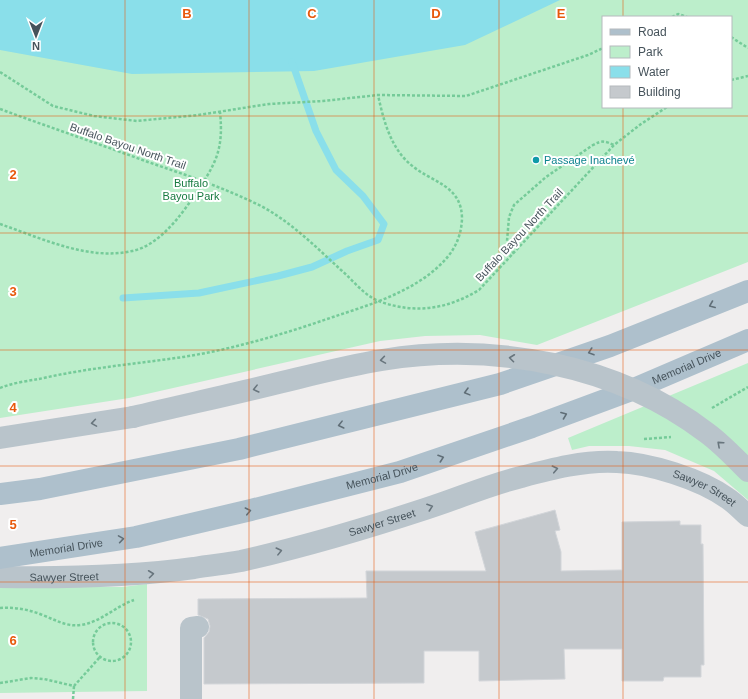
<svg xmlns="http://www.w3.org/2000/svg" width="748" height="699" font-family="Arial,sans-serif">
<rect width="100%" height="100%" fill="#f0eeee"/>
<!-- green -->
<path fill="#bceecb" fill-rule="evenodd" d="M0,0H748V262L537,345L480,335L425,336L380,341L129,398L0,418ZM603,17H731V107H603Z
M748,363V500L714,471L665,450L629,446H589L572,450L568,438Z
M147,584V691L0,693V586L122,587Z"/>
<!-- water -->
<path fill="#8adfea" d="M0,0H560L465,45L314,71L132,74L0,50Z"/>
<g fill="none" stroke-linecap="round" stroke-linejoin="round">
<!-- stream -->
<path stroke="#8adfea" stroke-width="7" d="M123,298L199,293L278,276L312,267L347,251L378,240L384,224L363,196L336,170L316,131L292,62"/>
</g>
<!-- building -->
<path fill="#c5c9cd" stroke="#d2d5d9" d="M555,510L560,530L555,531L561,552V571L622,570V522L680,521V525H701V544H703L704,665H701V677H664L663,681H622V649H564L565,679L479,681V651H424V683L204,684V638L209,632L210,626L208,619L198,615V599L367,598L366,571H486L475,532Z"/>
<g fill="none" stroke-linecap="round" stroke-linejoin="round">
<!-- path -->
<path stroke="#75cb99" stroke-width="2.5" stroke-dasharray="3 2" stroke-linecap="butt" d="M672,17L678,14L687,17
M731,37L748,48
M0,72L53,106L94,116L137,121L198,115L269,104L323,101L378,95L466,96L588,55L603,48
M731,80L748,76
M0,109C49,127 99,144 148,162C186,175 225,188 261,206C291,222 316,247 341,270C354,281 364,296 381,302C417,314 447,309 479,290L614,145L641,124L667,107
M0,224C41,238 88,261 132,251C158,246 180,217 194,196C215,165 224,151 220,112
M514,254L507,241L509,217L514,205L546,177L593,145C602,140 605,141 614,145
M0,388C12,383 27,381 39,379C87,368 135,364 183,357C234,349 284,334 333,317C369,305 410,293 439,266C453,253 461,239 462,219C462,184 431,183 410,164C390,147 383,118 378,95
M712,408L748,387
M644,439L671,437
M0,608C13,607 27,609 40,614C54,619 65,627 81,625C101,622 116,606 134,600
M93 642a19 19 0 1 1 38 0a19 19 0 1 1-38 0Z
M0,683L31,678L44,679L74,686L100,657
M73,699L74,686"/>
<!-- minor -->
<g stroke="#b9c4cb" stroke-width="22">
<path d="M0,438L133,417"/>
<path id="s1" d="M0,577C65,578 130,577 194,568C210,565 226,564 241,561C303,547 364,529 425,509C457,499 488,485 521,477C551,469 585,460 617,462C650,463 700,479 727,498C735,503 741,510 748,516"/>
<path d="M191,699V628L198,627"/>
</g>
<!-- major -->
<g stroke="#aec0cc" stroke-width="22">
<path d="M0,494L40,489L239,449L500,384L610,346L748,291"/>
<path id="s2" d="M0,558L136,537L251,510L400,472L532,427L629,391L748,340"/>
</g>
<!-- minor-bridge -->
<path stroke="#b9c4cb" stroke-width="22" d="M133,417C179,406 225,396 270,385C308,376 345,366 382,360C493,342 617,364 707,433C722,444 735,458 748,471"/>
</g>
<!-- one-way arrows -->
<defs><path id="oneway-chevron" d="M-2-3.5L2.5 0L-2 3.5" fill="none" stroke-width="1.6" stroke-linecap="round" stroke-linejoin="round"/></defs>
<g stroke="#606e77">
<use href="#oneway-chevron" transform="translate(712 305) rotate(158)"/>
<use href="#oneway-chevron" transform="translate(591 352) rotate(161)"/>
<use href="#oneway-chevron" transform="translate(467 392) rotate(165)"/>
<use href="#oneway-chevron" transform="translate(564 415) rotate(-21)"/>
<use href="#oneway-chevron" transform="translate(341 425) rotate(166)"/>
<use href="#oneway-chevron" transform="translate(441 458) rotate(-19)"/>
<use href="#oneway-chevron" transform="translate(248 511) rotate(-13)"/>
<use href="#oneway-chevron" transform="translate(121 539) rotate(-9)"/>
</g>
<g stroke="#68757d">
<use href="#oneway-chevron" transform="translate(512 358) rotate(-173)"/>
<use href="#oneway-chevron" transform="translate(383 360) rotate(171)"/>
<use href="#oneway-chevron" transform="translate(256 389) rotate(166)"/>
<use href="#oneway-chevron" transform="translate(94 423) rotate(171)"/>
<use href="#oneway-chevron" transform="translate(720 444) rotate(-138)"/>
<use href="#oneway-chevron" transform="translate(555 469) rotate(-12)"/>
<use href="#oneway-chevron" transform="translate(430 507) rotate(-19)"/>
<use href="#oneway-chevron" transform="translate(279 551) rotate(-14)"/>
<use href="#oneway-chevron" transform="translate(151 574) rotate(-7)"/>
</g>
<!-- grid -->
<path fill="none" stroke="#e8590c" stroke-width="1" stroke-opacity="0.55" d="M125,0V699M249,0V699M374,0V699M499,0V699M623,0V17M623,107V699M0,116H748M0,233H748M0,350H748M0,466H748M0,582H748"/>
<!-- markers -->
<circle fill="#0f9aa8" stroke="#fff" stroke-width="1.5" cx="536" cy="160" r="4"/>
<g text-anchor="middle" stroke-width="4" stroke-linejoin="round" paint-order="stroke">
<!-- street labels -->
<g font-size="11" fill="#46535b" stroke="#fff">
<text transform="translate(128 146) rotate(19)" y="4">Buffalo Bayou North Trail</text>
<text transform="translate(519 235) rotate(-47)" y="4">Buffalo Bayou North Trail</text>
<text dy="4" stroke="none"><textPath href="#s2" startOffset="715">Memorial Drive</textPath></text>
<text dy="4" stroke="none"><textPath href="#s2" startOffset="391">Memorial Drive</textPath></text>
<text dy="4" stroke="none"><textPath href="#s1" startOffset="724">Sawyer Street</textPath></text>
<text dy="4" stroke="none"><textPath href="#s1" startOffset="388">Sawyer Street</textPath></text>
<text dy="4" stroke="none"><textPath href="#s2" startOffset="67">Memorial Drive</textPath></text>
<text dy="4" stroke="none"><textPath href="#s1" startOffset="64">Sawyer Street</textPath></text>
</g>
<!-- culture labels -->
<g font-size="11" fill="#0d838f" stroke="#fff" text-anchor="start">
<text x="544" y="164">Passage Inachevé</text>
</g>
<!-- park labels -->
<g font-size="11" fill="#187b41" stroke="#fff">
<text x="191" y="187">Buffalo<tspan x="191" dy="13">Bayou Park</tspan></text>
</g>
</g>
<g font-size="13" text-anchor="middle" font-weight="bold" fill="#e8590c" stroke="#fff" stroke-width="4" stroke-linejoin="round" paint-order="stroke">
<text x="187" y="18">B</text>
<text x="312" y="18">C</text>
<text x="436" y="18">D</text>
<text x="561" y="18">E</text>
<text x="13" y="179">2</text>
<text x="13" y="296">3</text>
<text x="13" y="412">4</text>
<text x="13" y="529">5</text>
<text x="13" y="645">6</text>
</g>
<!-- legend -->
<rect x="602" y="16" width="130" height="92" fill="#ffffff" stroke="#b5babd"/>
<rect x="610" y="29" width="20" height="6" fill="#aec0cc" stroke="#b5babd"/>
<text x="638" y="36" font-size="12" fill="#46535b">Road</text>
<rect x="610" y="46" width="20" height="12" fill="#bceecb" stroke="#b5babd"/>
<text x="638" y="56" font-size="12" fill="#46535b">Park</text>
<rect x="610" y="66" width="20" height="12" fill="#8adfea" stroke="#b5babd"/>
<text x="638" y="76" font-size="12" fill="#46535b">Water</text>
<rect x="610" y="86" width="20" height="12" fill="#c5c9cd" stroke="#b5babd"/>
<text x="638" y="96" font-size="12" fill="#46535b">Building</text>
<!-- north arrow -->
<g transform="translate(36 36) rotate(180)" stroke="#ffffff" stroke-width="3" paint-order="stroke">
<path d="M0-3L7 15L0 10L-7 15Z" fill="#46535b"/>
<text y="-6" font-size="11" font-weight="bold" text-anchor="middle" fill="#46535b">N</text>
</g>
</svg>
